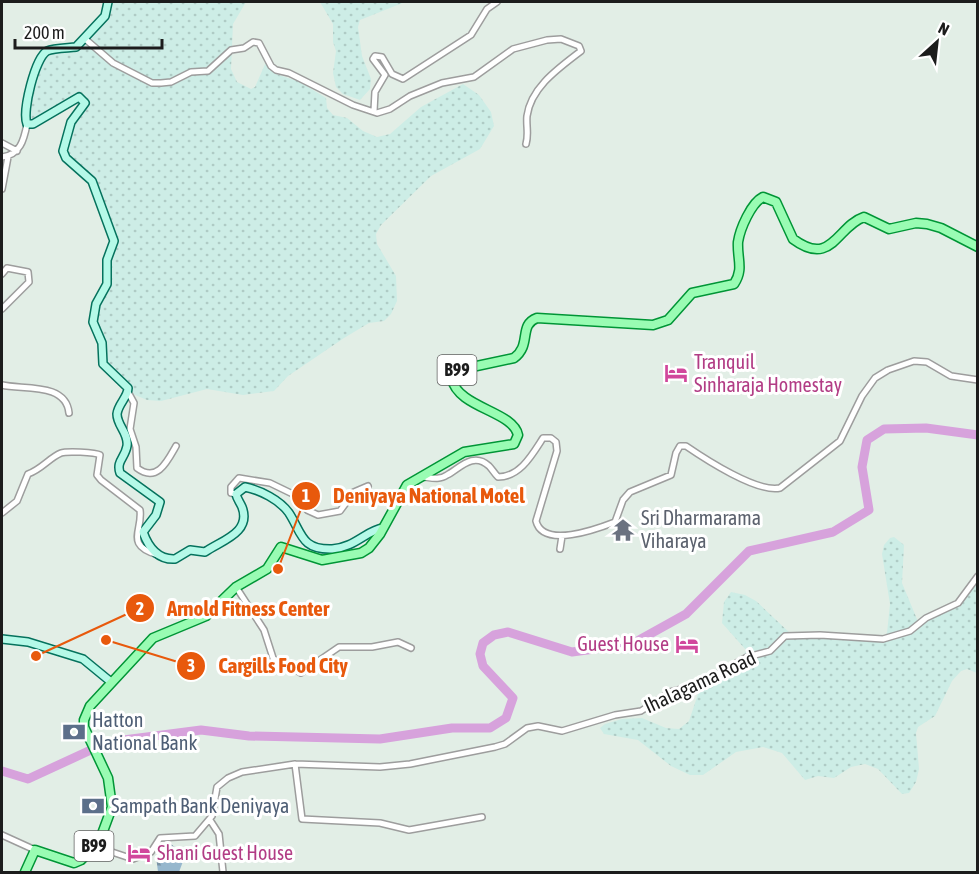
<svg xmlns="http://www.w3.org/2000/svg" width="979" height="874" font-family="'Asap Condensed',sans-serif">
<defs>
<pattern id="farmland-dots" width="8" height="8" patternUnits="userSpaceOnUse" patternTransform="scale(1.5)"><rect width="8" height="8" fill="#cdede6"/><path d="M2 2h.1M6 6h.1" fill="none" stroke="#afcbc5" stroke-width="1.8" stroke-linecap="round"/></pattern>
<pattern id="forest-firs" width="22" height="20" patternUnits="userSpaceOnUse" patternTransform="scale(1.5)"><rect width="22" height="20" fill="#96b7cd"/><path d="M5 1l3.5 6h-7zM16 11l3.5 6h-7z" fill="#7a94a6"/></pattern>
</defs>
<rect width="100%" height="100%" fill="#e2eee6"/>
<!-- farmland -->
<path fill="url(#farmland-dots)" d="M108,2H246L233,24L231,69L237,82L251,89L255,87L266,62L276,74L300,82L326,98L327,108L333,115L347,118L363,131L377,137L390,134L421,107L463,84L479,95L491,112L494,126L480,149L431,176L381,225L376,234L377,244L396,276L397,301L391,314L384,321L369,323L344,338L288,376L274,391L243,395L207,389L161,401L147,400L128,392L103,364L102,343L93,322L96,304L107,284V260L114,241L92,181L66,158L63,143L85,103L79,97L27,124L26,100L46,52L76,47L105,16Z
M320,2H405L360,20L358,27L362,56L371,79L370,89L360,100L343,94L336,87L333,73L336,51L333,42V24Z
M894,537L904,545L902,583L919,624L958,603L977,576V673L967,669L961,671L952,681L935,716L918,727L916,733L919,769L916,782L909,793L902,794L878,769L865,764L851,767L834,778L818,776L805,780L782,753L763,747L736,752L703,775H690L671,766L638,740L604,734L600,728L605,724L622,719L642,718L666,728L679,729L689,721L699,691L705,683L739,668L746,650L722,623L724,602L731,592L745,595L756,601L792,635L882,639L887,633L890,604L882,554L884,545L890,538Z"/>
<!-- forest -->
<path fill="url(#forest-firs)" d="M171,844L185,856L179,872H158L156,856Z"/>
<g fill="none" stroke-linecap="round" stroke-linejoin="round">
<!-- river -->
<path stroke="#d7a2dc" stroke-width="9" d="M2,771L28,779L108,742L201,730L249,736L380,739L452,728H490L506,718L513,698L483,666L480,654L483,643L494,635L508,632L572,652L632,644L686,614L749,551L833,532L869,510L862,467L867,440L884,429L926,428L978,435"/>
<!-- street casing -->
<g stroke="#9d9d9d" stroke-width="8">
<path id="street" d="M84,38L113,63L152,83H161L171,82L191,72L208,71L231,50L244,48L253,42L259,43L271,66L276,70L289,73L353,105L377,113L390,109L410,96L442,83L474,77L513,49L547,40L561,39L579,46L581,51C559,68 531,87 527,116C526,126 529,134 526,144
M374,111L375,92L385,75L373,59L375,56L382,57L392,74L403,79L471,35L487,9L497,2
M2,143L17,151
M2,157C20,155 24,140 27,124
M2,189L8,157
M2,274L7,268L28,272L29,282L2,309
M2,385C22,390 66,382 69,413
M128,392L134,403L130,429L136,447L137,468C157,483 167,462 176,446
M424,477C432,478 440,480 447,475C459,469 473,451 489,466C492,469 494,473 498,477C520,477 532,455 543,438H551L556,442L557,451L536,521C543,549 597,529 615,522L623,500L630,492L671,475L676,453L680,446H686C705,459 757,493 780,488L840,441L862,396L875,378L888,370L914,361L927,362L951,376L978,380
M236,494L231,493V487L239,478L270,483L303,499L307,510L318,515L340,511L354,492L368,486
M2,513L17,501L28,474C42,469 49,458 61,453C66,451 95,452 100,455L97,475L101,480L140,510C143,531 124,545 158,555
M560,549L562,536
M236,587L264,630L273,658L278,663H285L301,673L339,647H372L398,642L411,648
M295,764L302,819L380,823L409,830L482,817
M210,820L219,834L223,872
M2,835L35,850
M94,846L133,859L151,852L160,838L195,836L212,816L217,787L228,778L242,772L295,764L380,767L410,764L495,747L505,744L527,728L538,726L562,731L615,715L641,711L670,692L698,685L747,657L770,651L785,636L820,635L883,639L910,631L926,618L958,603L978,576"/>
</g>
<!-- secondary casing -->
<g stroke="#05725d" stroke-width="10">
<path id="secondary" d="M108,2L105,16L76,47C68,48 54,48 47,51C35,58 22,111 27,124H33L79,97L85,103L71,122L63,151L66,158L92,181L114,241L107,260V284L96,304L93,322L102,343L103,364L128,388C128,397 118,404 117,414C117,426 129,433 127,446C125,458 116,461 120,473L160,502L156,515L143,532C148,546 157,560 175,559L190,550L205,552C220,541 252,533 242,507C240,502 237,499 236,494L245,487C260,490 280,500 289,513C302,533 301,550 332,549C354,548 367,530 383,528
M2,639L28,642L83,659L111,682"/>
</g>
<!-- primary casing -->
<g stroke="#009536" stroke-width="11">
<path id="primary" d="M25,872L35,850L74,863L81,860L91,850L102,834L112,807L108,778L84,727V720L90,706L153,638L206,616L236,587L267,569L281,547L322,560L361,553L369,548L380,534L407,485L464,452L514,444L518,435C513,411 458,408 452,379L458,370L514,358C532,345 518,325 537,318L653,325L668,320L692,293L734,284C744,269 737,259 738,242C740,229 751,203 763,197L776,202L793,239C832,268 837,226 864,217L889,229L916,223L927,224L941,228L978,247"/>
</g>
<!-- street -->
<use href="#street" stroke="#fff" stroke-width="5"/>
<!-- secondary -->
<use href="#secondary" stroke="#b5f9e8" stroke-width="7"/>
<!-- primary -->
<use href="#primary" stroke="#99fcb3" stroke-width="8"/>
</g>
<!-- icons -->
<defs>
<g id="hotel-bare" transform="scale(1.8)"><path d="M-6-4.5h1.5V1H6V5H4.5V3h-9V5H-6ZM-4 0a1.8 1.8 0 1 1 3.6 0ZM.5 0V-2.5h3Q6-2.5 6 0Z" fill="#d1479c" stroke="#fff" stroke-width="2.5" paint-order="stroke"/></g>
<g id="temple-bare" transform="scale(1.8)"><path d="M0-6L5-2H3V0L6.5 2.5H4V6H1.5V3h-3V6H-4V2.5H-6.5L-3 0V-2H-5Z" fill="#6b7280" stroke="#fff" stroke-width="2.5" paint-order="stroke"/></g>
<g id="bank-bare" transform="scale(1.8)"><path d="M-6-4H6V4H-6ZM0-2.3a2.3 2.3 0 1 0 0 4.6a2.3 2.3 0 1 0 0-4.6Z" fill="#5c6f8a" stroke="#fff" stroke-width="2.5" paint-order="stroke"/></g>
</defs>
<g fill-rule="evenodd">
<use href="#hotel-bare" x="676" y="373"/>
<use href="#temple-bare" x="623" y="530"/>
<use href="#hotel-bare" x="687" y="644"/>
<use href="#bank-bare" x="74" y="732"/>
<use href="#bank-bare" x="93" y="806"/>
<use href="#hotel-bare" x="139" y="853"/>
</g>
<g text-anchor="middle" stroke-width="6" stroke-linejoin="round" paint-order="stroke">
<!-- shield labels -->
<g fill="#fff" stroke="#606060" stroke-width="1.5">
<rect x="437.5" y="355" width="39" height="30" rx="4.5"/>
<rect x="74.5" y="831" width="39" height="30" rx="4.5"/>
</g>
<g font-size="18" font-weight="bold" fill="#1c1c1c">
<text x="457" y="376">B99</text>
<text x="94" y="852">B99</text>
</g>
<!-- hotel labels -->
<g font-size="20" fill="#b23c85" stroke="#fff" text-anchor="start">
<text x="694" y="369">Tranquil<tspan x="694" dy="23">Sinharaja Homestay</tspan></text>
<text x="669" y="651" text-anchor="end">Guest House</text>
<text x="157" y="860">Shani Guest House</text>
</g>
<!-- worship labels -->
<g font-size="20" fill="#5b616d" stroke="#fff" text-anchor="start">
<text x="641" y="525">Sri Dharmarama<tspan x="641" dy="23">Viharaya</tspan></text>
</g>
<!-- street labels -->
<g font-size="20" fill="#1c1c1c" stroke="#fff">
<text transform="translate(700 682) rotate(-25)" y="7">Ihalagama Road</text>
</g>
<!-- service labels -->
<g font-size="20" fill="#4e5e75" stroke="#fff" text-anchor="start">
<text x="92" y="727">Hatton<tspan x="92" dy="23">National Bank</tspan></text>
<text x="111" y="813">Sampath Bank Deniyaya</text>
</g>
</g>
<!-- callouts -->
<path fill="none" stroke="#e8590c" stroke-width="2" d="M278 569L306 496M36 656L140 608M106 640L191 666"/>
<g fill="#e8590c" stroke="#fff" stroke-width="2">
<circle cx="278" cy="569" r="6"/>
<circle cx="36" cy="656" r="6"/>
<circle cx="106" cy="640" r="6"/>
<circle cx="306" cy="496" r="15"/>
<circle cx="140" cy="608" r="15"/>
<circle cx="191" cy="666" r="15"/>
</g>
<g font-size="18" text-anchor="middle" font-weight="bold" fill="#fff">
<text x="306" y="502">1</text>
<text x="140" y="615">2</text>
<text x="191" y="672">3</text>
</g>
<g font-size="21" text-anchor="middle" font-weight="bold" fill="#e8590c" stroke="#fff" stroke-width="6" stroke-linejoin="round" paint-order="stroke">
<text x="429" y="503">Deniyaya National Motel</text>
<text x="248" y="616">Arnold Fitness Center</text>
<text x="283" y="673">Cargills Food City</text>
</g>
<!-- border -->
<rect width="979" height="874" fill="none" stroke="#1c1c1c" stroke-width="6"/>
<!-- north arrow -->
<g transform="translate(937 42) rotate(27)" stroke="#ffffff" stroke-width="4.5" paint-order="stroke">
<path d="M0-4.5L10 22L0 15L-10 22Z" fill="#1c1c1c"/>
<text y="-9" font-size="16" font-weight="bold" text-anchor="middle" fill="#1c1c1c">N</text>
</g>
<!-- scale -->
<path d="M15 39v9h147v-9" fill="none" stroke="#1c1c1c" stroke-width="3"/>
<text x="24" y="39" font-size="18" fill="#1c1c1c" stroke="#ffffff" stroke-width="4.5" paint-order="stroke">200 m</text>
</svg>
